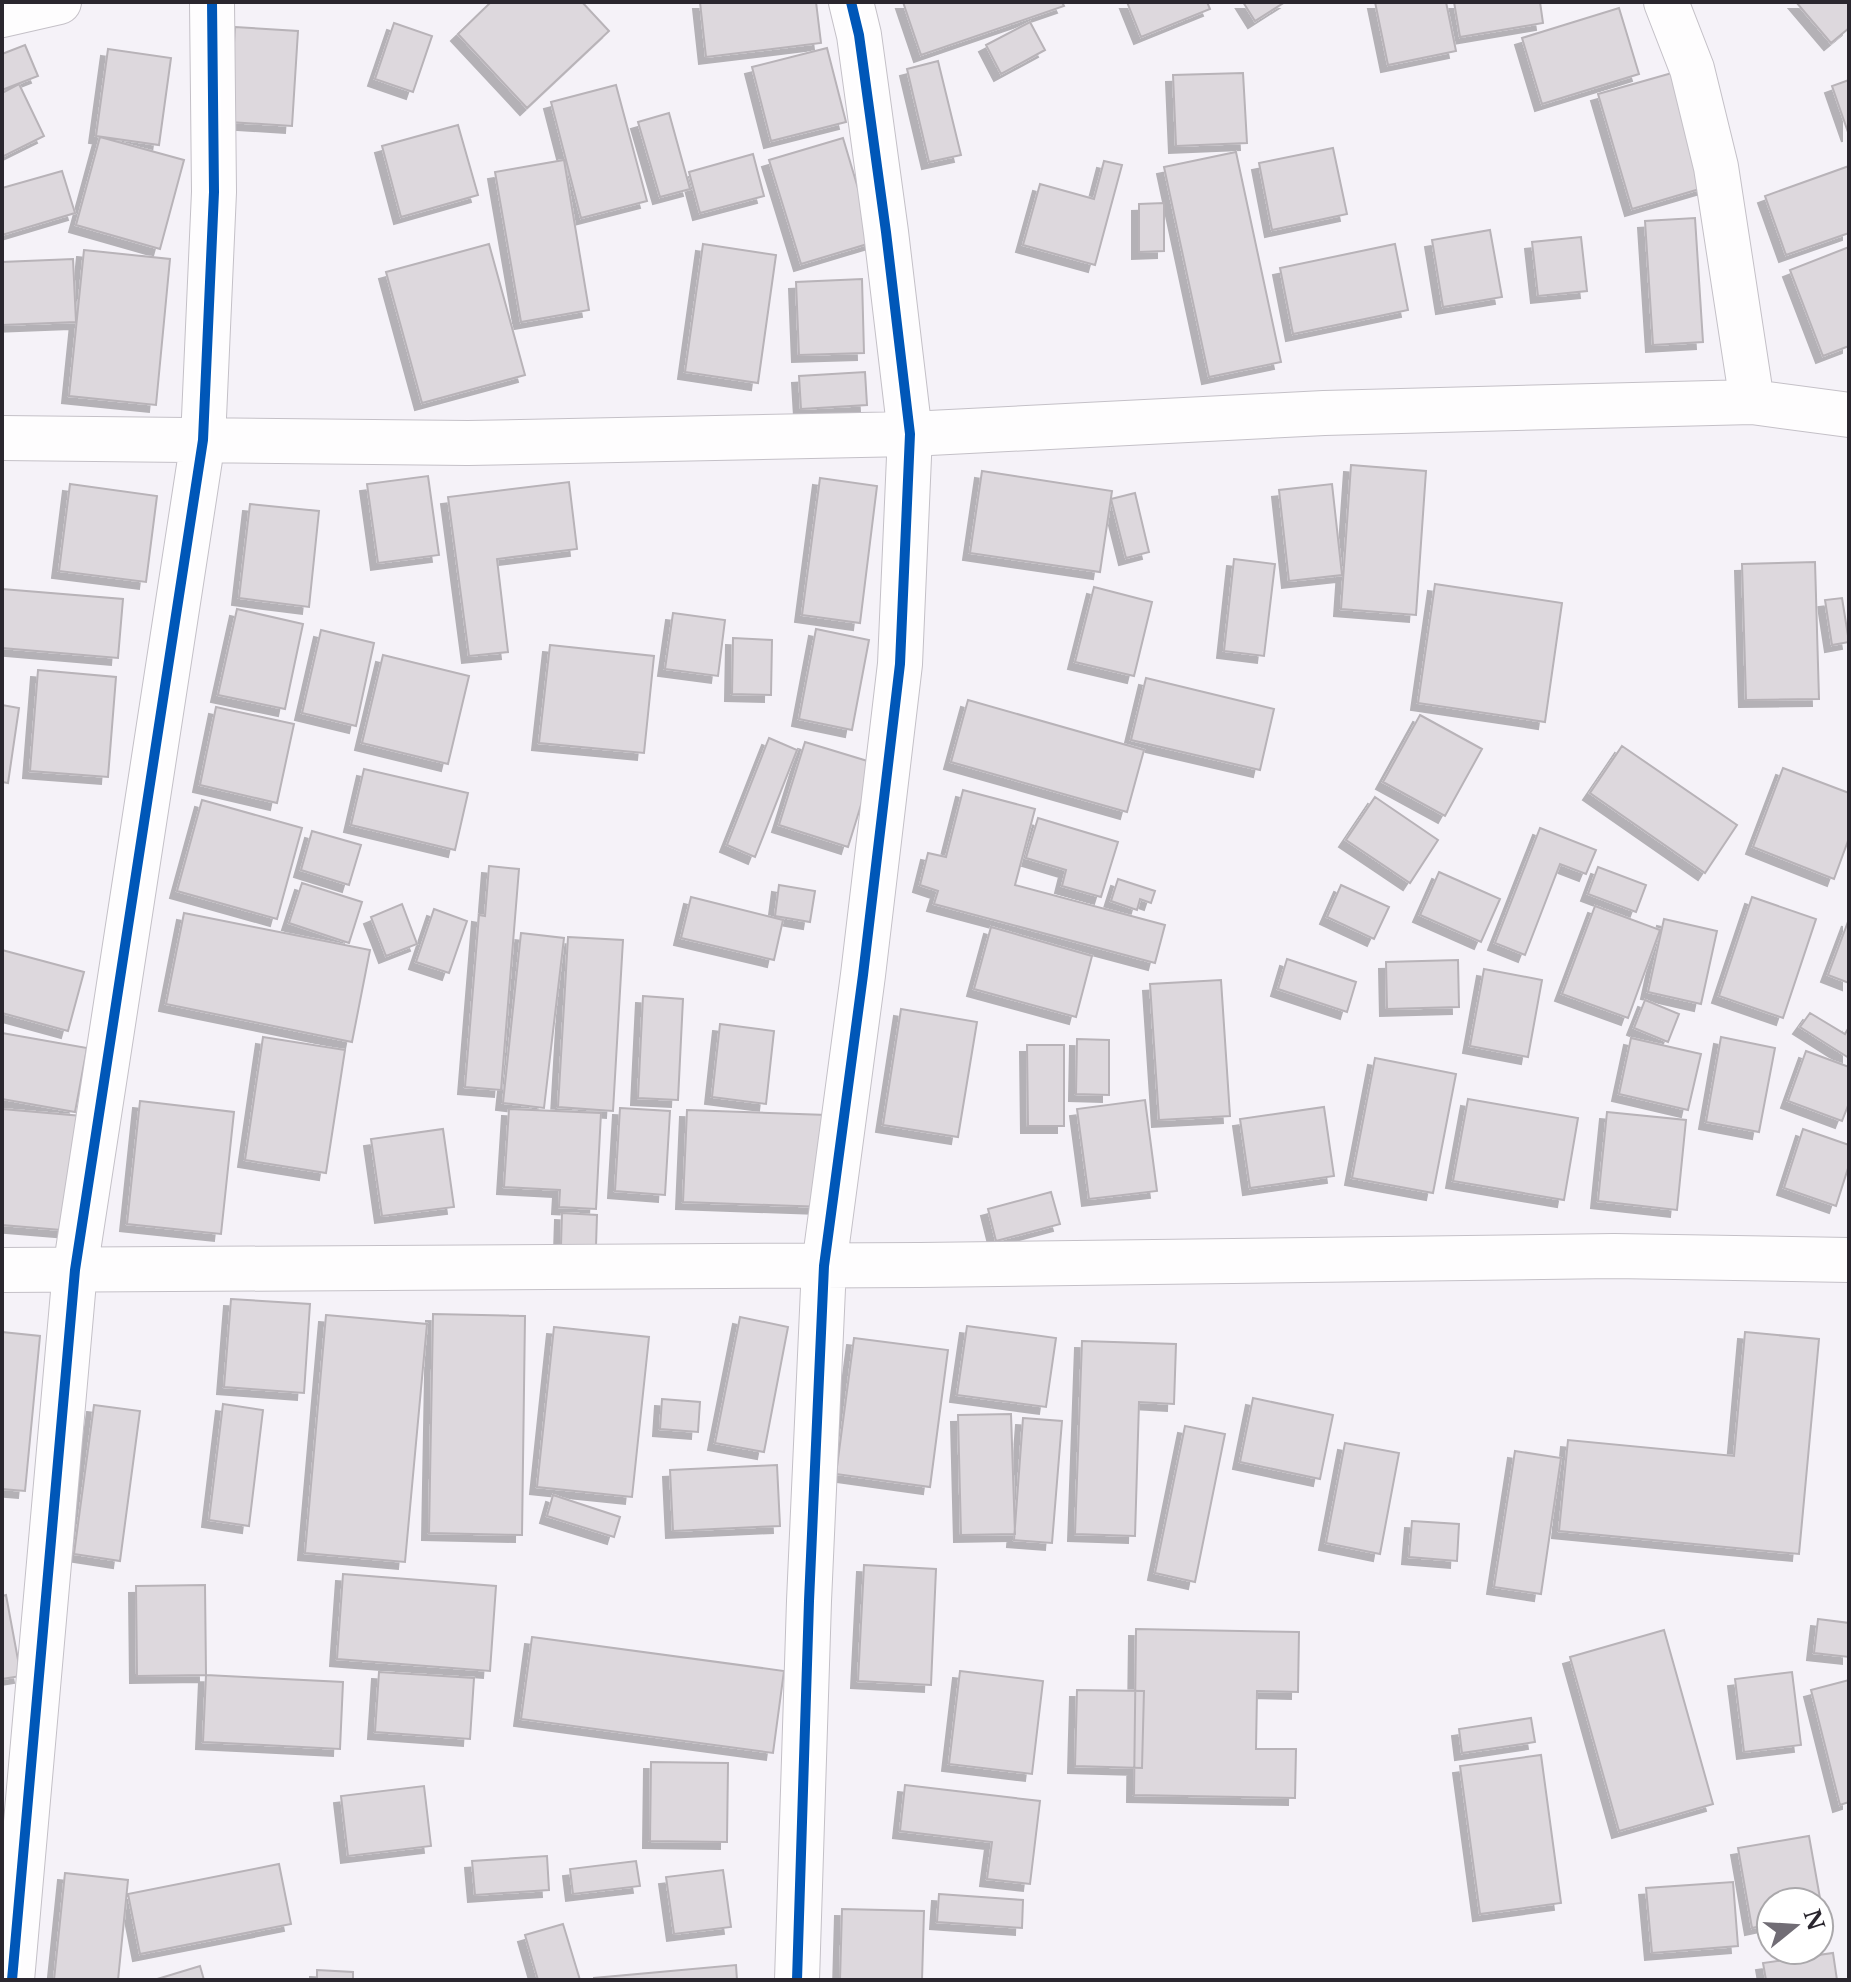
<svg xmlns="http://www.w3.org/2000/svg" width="1851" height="1982" font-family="'Libre Baskerville',serif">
<defs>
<filter id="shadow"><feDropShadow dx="-7" dy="7" stdDeviation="0" flood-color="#0004"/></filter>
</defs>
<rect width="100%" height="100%" fill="#f5f2f8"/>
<!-- building -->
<path fill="#ddd8dd" stroke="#b8b3b8" stroke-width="2" filter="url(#shadow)" d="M491,2H582L609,31L527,108L458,34Z
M700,2H816L821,43L706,57Z
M903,2H1062L1064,6L921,55Z
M1127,2H1207L1210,9L1141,37Z
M1243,2H1285L1255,21Z
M1375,2H1446L1456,51L1388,65Z
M1454,2H1540L1543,23L1460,37Z
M1796,2H1849V28L1831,43Z
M1619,8L1639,74L1542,104L1522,38Z
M1030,22L1045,50L1001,74L986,45Z
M394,23L432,36L413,92L375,79Z
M235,27L298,31L292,126L229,122Z
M25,45L38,76L2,90V54Z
M827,48L846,122L771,141L752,67Z
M108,49L171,58L159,145L96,136Z
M938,61L961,155L929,162L907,69Z
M1679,71L1713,185L1632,209L1598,94Z
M1243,73L1247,143L1176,146L1173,75Z
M1849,80V135L1832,86Z
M19,84L44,136L2,157V93Z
M616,85L647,201L581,218L551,102Z
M669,113L690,189L660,197L638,122Z
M458,125L478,195L401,217L382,146Z
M100,137L184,160L160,249L76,225Z
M843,138L874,242L801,264L769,160Z
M1333,148L1347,214L1272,230L1259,163Z
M1236,152L1281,362L1209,377L1164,167Z
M753,154L764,196L700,213L689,172Z
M564,160L589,310L521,322L495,172Z
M1104,161L1122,165L1095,265L1023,245L1040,184L1094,199Z
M1849,166V233L1786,255L1765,196Z
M62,171L75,213L2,235V188Z
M1164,203V251L1139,252V204Z
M1695,218L1703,342L1653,345L1645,221Z
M1490,230L1502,297L1443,307L1432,240Z
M1581,237L1587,291L1538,296L1532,242Z
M489,244L525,375L422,403L386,272Z
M703,244L776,255L758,383L685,372Z
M1395,244L1408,310L1293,334L1280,268Z
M1849,247V346L1823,356L1790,270Z
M84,250L170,259L156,405L69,396Z
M73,259L76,322L2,325V262Z
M862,279L864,353L799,355L796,282Z
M865,372L867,405L801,409L799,376Z
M1351,465L1426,471L1416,615L1341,609Z
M982,471L1112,491L1100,572L970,553Z
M428,476L439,555L378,563L367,484Z
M820,478L877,486L860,623L802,615Z
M569,482L577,549L497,559L508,652L469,656L448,497Z
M70,484L157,496L146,582L59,571Z
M1332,484L1342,575L1289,581L1279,490Z
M1135,493L1149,552L1126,558L1111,499Z
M250,504L319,511L309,607L239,598Z
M1234,559L1275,564L1264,656L1224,651Z
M1815,562L1819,699L1746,700L1742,564Z
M1435,584L1562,603L1545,722L1418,703Z
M1094,587L1152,602L1134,676L1075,662Z
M2,589L123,599L118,658L2,648Z
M1842,598L1849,642L1832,645L1825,600Z
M237,609L303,624L285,709L218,695Z
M673,613L725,620L718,676L665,669Z
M816,629L869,640L852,730L799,719Z
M321,630L374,643L356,726L302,713Z
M733,638L772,640L771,695L732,694Z
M550,645L654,656L644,753L539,743Z
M383,655L469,676L448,764L362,743Z
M38,670L116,677L108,777L30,771Z
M1146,678L1274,709L1260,770L1131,740Z
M968,700L1144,750L1127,812L951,762Z
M2,705L19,708L8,783L2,782Z
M216,707L294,724L277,803L200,785Z
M1420,715L1482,749L1445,816L1383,782Z
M769,738L797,750L755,857L727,845Z
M805,742L874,763L848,847L779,825Z
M1622,746L1737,825L1705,873L1590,793Z
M1783,768L1849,793V838L1834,879L1753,847Z
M364,769L468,793L455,850L351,825Z
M963,790L1035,809L1015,885L1165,925L1155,963L934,904L938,891L920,885L928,853L946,857Z
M1375,797L1438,840L1410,883L1346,840Z
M202,800L302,828L277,919L177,891Z
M1038,818L1118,842L1101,897L1062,886L1066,870L1026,858Z
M1540,828L1596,850L1586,874L1560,864L1525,955L1495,943Z
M312,831L361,845L349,885L301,870Z
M489,866L519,869L501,1090L465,1087L479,915L485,916Z
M1598,867L1646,885L1636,912L1588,894Z
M1439,872L1500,899L1481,942L1420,915Z
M1118,879L1155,891L1151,903L1140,899L1137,910L1111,901Z
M302,883L362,902L349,943L289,923Z
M779,885L815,891L810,922L775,916Z
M1341,885L1389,907L1374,939L1327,917Z
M691,897L783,920L774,960L681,938Z
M1752,897L1816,919L1783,1018L1719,996Z
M402,904L417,944L386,956L371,917Z
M1595,906L1660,930L1628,1018L1562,994Z
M434,909L467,921L449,973L416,962Z
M184,913L370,950L352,1042L166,1004Z
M1664,919L1717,931L1701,1004L1648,992Z
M1849,919V983L1828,975Z
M991,927L1092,956L1076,1017L974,989Z
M521,933L564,938L544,1108L503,1103Z
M568,937L623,940L613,1111L558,1107Z
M2,950L84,972L68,1031L2,1013Z
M1287,959L1356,982L1347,1012L1278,989Z
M1458,960L1459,1007L1387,1009L1386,962Z
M1484,969L1542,980L1528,1057L1470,1046Z
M1221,980L1230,1116L1159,1120L1150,984Z
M643,996L683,999L678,1100L638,1098Z
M1645,1000L1679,1014L1668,1042L1634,1028Z
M901,1009L977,1022L958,1137L883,1125Z
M1810,1013L1845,1034L1849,1027V1058L1800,1027Z
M720,1024L774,1031L766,1104L712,1097Z
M2,1033L87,1048L75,1112L2,1099Z
M263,1037L345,1050L326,1173L245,1160Z
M1721,1037L1775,1048L1759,1132L1706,1122Z
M1631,1038L1701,1054L1688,1110L1619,1094Z
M1077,1039L1109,1040V1095L1076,1094Z
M1027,1045H1064V1126H1028Z
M1806,1051L1849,1067V1103L1842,1121L1788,1101Z
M1375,1058L1456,1074L1433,1193L1352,1178Z
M1468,1099L1578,1118L1564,1200L1453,1181Z
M1145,1100L1157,1191L1089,1199L1077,1109Z
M140,1101L234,1112L221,1234L127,1224Z
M1324,1107L1334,1176L1250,1188L1240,1119Z
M620,1108L670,1111L665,1195L615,1191Z
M2,1109L82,1116L73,1231L2,1225Z
M509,1109L601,1113L596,1209L559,1207L560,1190L504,1187Z
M687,1110L827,1115L825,1207L683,1202Z
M1607,1112L1686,1120L1677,1210L1598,1201Z
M443,1129L454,1207L382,1216L371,1139Z
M1803,1129L1849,1145V1165L1836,1206L1784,1188Z
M1051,1192L1060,1224L996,1241L988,1209Z
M562,1213L597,1215L596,1246L561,1245Z
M231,1299L310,1304L304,1393L224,1387Z
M433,1314L525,1316L522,1535L429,1533Z
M326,1315L427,1324L405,1562L305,1553Z
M740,1317L788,1327L764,1452L715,1443Z
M967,1326L1056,1338L1046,1407L957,1395Z
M554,1327L649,1337L632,1497L537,1487Z
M2,1332L40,1336L25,1491L2,1489Z
M1745,1332L1819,1339L1799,1554L1559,1531L1568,1440L1734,1456Z
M854,1338L948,1350L930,1487L836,1474Z
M1082,1341L1176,1344L1174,1404L1139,1402L1135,1536L1075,1534Z
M1253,1398L1333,1415L1320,1479L1240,1462Z
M662,1399L700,1402L698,1432L660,1429Z
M223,1404L263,1410L249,1526L209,1520Z
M94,1405L140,1411L120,1561L74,1554Z
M1011,1414L1015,1534L961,1535L958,1415Z
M1023,1418L1062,1421L1052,1543L1014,1540Z
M1185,1426L1225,1434L1195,1582L1155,1573Z
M1345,1443L1399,1453L1380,1554L1326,1543Z
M1515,1451L1561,1458L1541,1594L1494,1587Z
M777,1465L780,1526L673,1531L670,1470Z
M553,1495L620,1517L614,1537L547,1516Z
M1412,1521L1459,1524L1457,1561L1409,1557Z
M864,1565L936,1569L931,1685L858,1681Z
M343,1574L496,1586L490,1671L337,1659Z
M205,1585L206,1675L137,1676L136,1586Z
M6,1595L21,1676L2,1679V1596Z
M1818,1619L1849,1623V1657L1814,1653Z
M1136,1629L1299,1632L1298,1692L1257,1691L1256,1749H1296L1295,1798L1134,1795Z
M1664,1630L1713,1804L1619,1831L1570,1657Z
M532,1637L784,1671L773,1753L521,1719Z
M960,1671L1043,1681L1032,1774L949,1764Z
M379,1672L474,1678L470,1739L375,1732Z
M1792,1672L1801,1745L1744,1752L1735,1679Z
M206,1675L343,1682L340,1749L203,1742Z
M1849,1680V1802L1840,1805L1811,1690Z
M1077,1690L1144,1691L1142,1768L1075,1766Z
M1531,1718L1535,1742L1462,1753L1459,1729Z
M1541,1755L1561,1903L1480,1914L1460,1766Z
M651,1762L728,1763L727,1842L650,1841Z
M905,1785L1040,1801L1030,1884L987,1879L992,1842L900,1831Z
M424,1786L431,1846L348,1856L341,1796Z
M1809,1836L1823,1915L1819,1916V1902H1771V1924L1752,1928L1738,1848Z
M547,1856L549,1890L475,1895L472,1861Z
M636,1861L640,1886L573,1894L570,1869Z
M279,1864L291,1924L140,1954L128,1894Z
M723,1870L731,1927L674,1934L666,1877Z
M65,1873L128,1880L118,1980H54Z
M1733,1882L1738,1946L1652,1953L1646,1888Z
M939,1894L1023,1900L1022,1928L937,1922Z
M842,1909L924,1911L922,1980H840Z
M563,1924L580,1980H538L525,1935Z
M1833,1953L1837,1980H1766L1763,1963Z
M736,1965L737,1980H594V1978Z
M200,1966L204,1980H154Z
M317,1970L353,1972V1980H317Z"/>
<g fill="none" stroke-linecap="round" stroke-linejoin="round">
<!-- minor casing -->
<g stroke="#c4c0c7" stroke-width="46">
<path id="minor" d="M1666,2L1692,69L1716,167L1752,402
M2,15L59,2
M2,438L468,443L910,434L1324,413L1752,402L1849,415
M2,1270L920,1265L1614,1256L1849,1260
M12,1980L75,1270L203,440L214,192L212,2
M797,1980L809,1601L824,1266L863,975L900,664L910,434L886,232L859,35L851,2"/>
</g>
<!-- minor -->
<use href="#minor" stroke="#fefdfe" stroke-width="44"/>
<!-- cycleway casing -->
<g stroke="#fff" stroke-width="15">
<path id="cycleway" d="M12,1980L75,1270L203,440L214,192L212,2
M797,1980L809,1601L824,1266L863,975L900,664L910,434L886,232L859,35L851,2"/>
</g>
<!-- cycleway -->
<use href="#cycleway" stroke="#0057b8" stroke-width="10"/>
</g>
<!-- border -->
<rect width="1851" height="1982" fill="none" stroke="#2a262e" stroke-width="8"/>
<!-- north arrow -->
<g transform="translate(1795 1926) rotate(72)"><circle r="38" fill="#ffffff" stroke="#aaa8ab" stroke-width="2"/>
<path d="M0-6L14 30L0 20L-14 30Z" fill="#716d75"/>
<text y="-12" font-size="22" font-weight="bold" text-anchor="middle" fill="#2a262e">N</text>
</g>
</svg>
